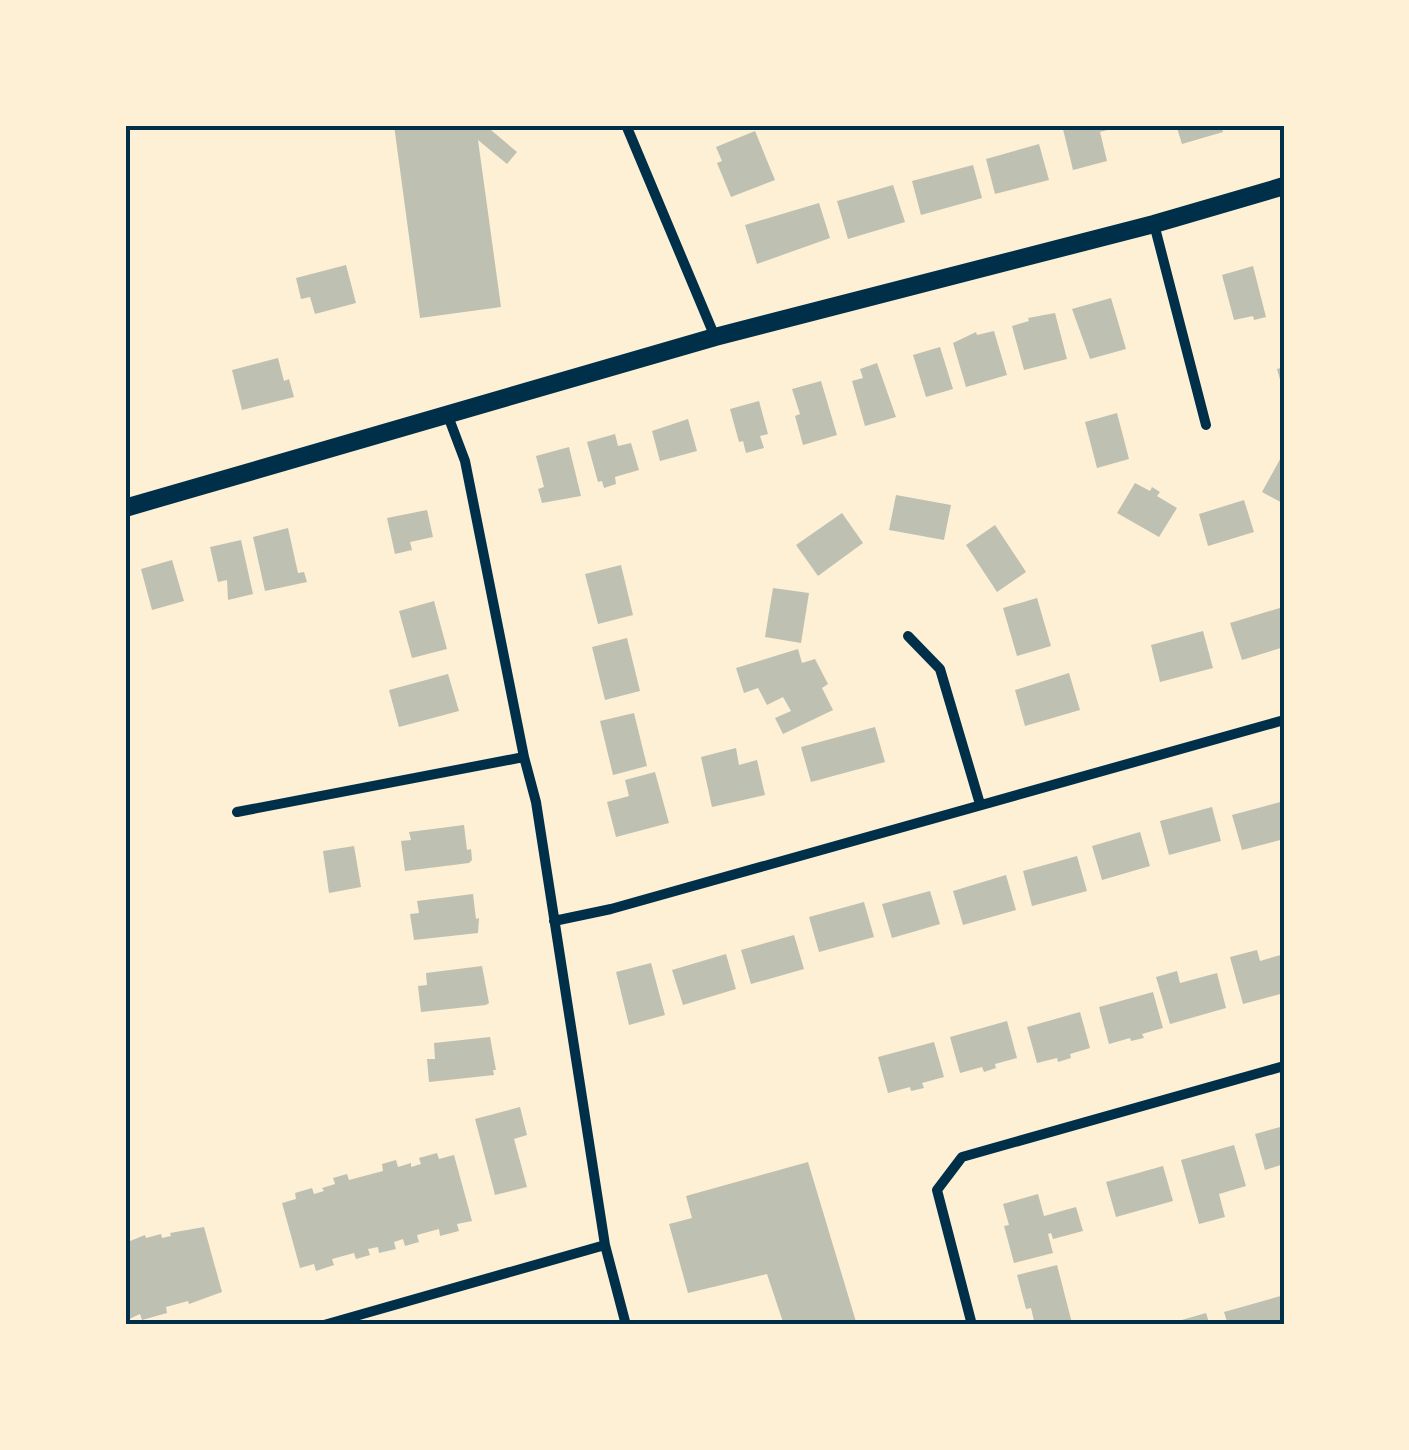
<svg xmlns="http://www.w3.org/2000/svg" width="1409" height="1450" font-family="'Libre Baskerville',serif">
<rect width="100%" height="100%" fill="#fdf0d5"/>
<!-- building -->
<path fill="#bec0b2" d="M394,125H485L517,152L507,164L478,140L501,307L420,318Z
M1062,125H1122V126L1100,132L1107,161L1073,170Z
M1176,125H1221L1223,132L1182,144Z
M755,131L775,180L731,197L717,163L722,161L716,147Z
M1039,144L1049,180L995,194L986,159Z
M973,165L982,198L921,215L912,181Z
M893,185L905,222L848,239L837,201Z
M819,203L830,238L757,264L745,225Z
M346,265L356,303L315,314L310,297L301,299L296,278Z
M1253,266L1266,317L1254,320L1253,316L1234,320L1222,275Z
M1111,298L1126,349L1090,359L1072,309Z
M1055,313L1067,359L1024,370L1012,326L1029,321L1028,318Z
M994,331L1007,375L966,387L953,343L976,332L977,335Z
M940,347L953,389L926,397L913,355Z
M278,358L284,381L289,379L294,397L242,410L232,370Z
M877,363L896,417L865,426L852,381L863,378L860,369Z
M1284,367V390H1283L1277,369Z
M821,381L837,435L803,445L795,416L800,414L792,389Z
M759,401L768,434L760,436L764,448L746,453L743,441L739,442L730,409Z
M1117,413L1129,459L1097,468L1085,422Z
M688,419L697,451L660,461L652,431Z
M615,434L618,446L631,443L639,470L615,477L616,484L604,488L602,481L598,482L587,442Z
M569,447L581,496L542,503L538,489L544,487L536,456Z
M1284,452V504L1262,492Z
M1135,483L1150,491L1152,487L1160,492L1157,496L1177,508L1159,537L1117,513Z
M896,495L951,505L944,540L889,530Z
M1244,500L1254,532L1208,546L1199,514Z
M427,510L433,537L410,542L412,550L395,554L387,518Z
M842,513L863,543L818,576L796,545Z
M995,525L1026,572L997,592L966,545Z
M288,528L298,573L304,572L307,582L265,591L253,537Z
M241,540L253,594L228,600L227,580L218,582L210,547Z
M172,560L184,601L152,610L141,569Z
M621,565L633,615L598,624L585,574Z
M773,588L809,593L801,643L765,637Z
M1037,598L1051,646L1017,656L1003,608Z
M434,601L447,649L412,658L399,611Z
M1283,607L1284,647L1242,660L1230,623Z
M1203,631L1213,668L1160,682L1151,645Z
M627,638L640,691L605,700L592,647Z
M798,649L802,663L815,659L828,684L822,688L833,710L783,734L775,718L791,711L783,697L767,705L758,688L744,693L736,668Z
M1069,673L1080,710L1025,726L1015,690Z
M448,674L459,711L399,727L389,690Z
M634,713L647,766L613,775L600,721Z
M875,727L885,762L811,782L801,747Z
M736,748L739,765L757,760L765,795L712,807L701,757Z
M655,772L669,823L616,837L607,802L629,796L625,780Z
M1284,801V839L1242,850L1232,815Z
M1212,807L1221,841L1169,855L1160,821Z
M464,825L467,850L471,849L472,860L469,863L405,871L401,841L411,840L409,832Z
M1140,832L1150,866L1102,880L1092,846Z
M354,846L361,887L329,893L323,851Z
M1077,856L1087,891L1032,906L1023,871Z
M1006,875L1016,910L963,925L953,891Z
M930,891L940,924L892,938L882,904Z
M473,894L476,919L479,918L478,933L414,940L410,914L419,913L417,901Z
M864,902L874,937L819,952L809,917Z
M794,935L804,969L751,984L741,950Z
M1257,950L1260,961L1284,954V993L1243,1004L1230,957Z
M726,954L736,989L683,1005L672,970Z
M651,963L665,1015L629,1025L616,972Z
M482,966L489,1003L486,1005L421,1012L418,986L427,985L426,973Z
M1177,971L1180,983L1217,973L1226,1008L1170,1024L1156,977Z
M1153,992L1163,1028L1142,1034L1144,1038L1131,1041L1130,1038L1109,1044L1099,1007Z
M1080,1012L1090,1048L1070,1054L1071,1058L1058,1062L1057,1058L1037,1063L1027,1027Z
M1007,1021L1017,1058L995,1064L996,1068L984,1072L982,1067L960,1073L950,1037Z
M490,1037L496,1070H493L494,1075L429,1082L427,1059H435L434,1043Z
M934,1042L944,1077L922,1083L924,1088L911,1091L910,1087L888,1093L878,1057Z
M520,1107L527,1135L514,1139L527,1187L495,1195L475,1119Z
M1284,1126V1164L1265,1170L1255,1134Z
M1234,1145L1246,1186L1219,1194L1225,1217L1199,1224L1181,1160Z
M437,1153L439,1159L454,1155L472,1221L457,1224L459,1231L440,1236L439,1229L417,1235L419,1242L405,1246L403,1239L394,1242L396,1249L379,1253L378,1247L368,1249L370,1255L356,1259L354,1253L332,1259L334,1265L316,1271L314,1264L300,1268L282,1203L296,1199L295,1193L312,1188L314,1194L324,1191L322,1188L335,1184L333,1178L347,1174L349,1180L383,1171L382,1164L396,1160L398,1167L411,1163V1167L421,1164L419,1158Z
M808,1162L857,1325H784L767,1274L688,1293L669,1224L692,1218L686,1196Z
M1163,1166L1173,1201L1116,1217L1106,1182Z
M1038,1194L1044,1216L1076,1207L1083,1231L1053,1239L1051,1233L1048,1234L1053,1253L1014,1263L1004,1226L1009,1225L1003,1204Z
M204,1227L222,1292L189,1304L188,1301L166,1307L167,1313L142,1320L140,1314L125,1321V1243L145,1235L146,1238L161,1234L162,1238L171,1236L170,1233Z
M1057,1265L1072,1323L1035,1325L1031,1308L1026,1309L1017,1275Z
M1284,1295V1325H1228L1224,1312Z
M1206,1313L1210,1325H1169L1168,1324Z"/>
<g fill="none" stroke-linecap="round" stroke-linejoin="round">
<!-- minor -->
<path stroke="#003049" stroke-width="10" d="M626,125L715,337
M1154,224L1206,425
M448,416L465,461L524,757L536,802L605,1245L626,1325
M908,636L940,669L980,804
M237,812L524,757
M554,921L611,909L1284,720
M324,1325L605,1245
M972,1325L937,1190L962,1157L1284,1066"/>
<!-- tertiary -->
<path stroke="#003049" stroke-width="18" d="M125,508L715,337L1154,224L1284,186"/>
</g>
<!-- border -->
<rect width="1409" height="1450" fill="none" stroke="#fdf0d5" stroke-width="255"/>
<rect x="128" y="128" width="1154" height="1194" fill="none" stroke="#003049" stroke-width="4"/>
</svg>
